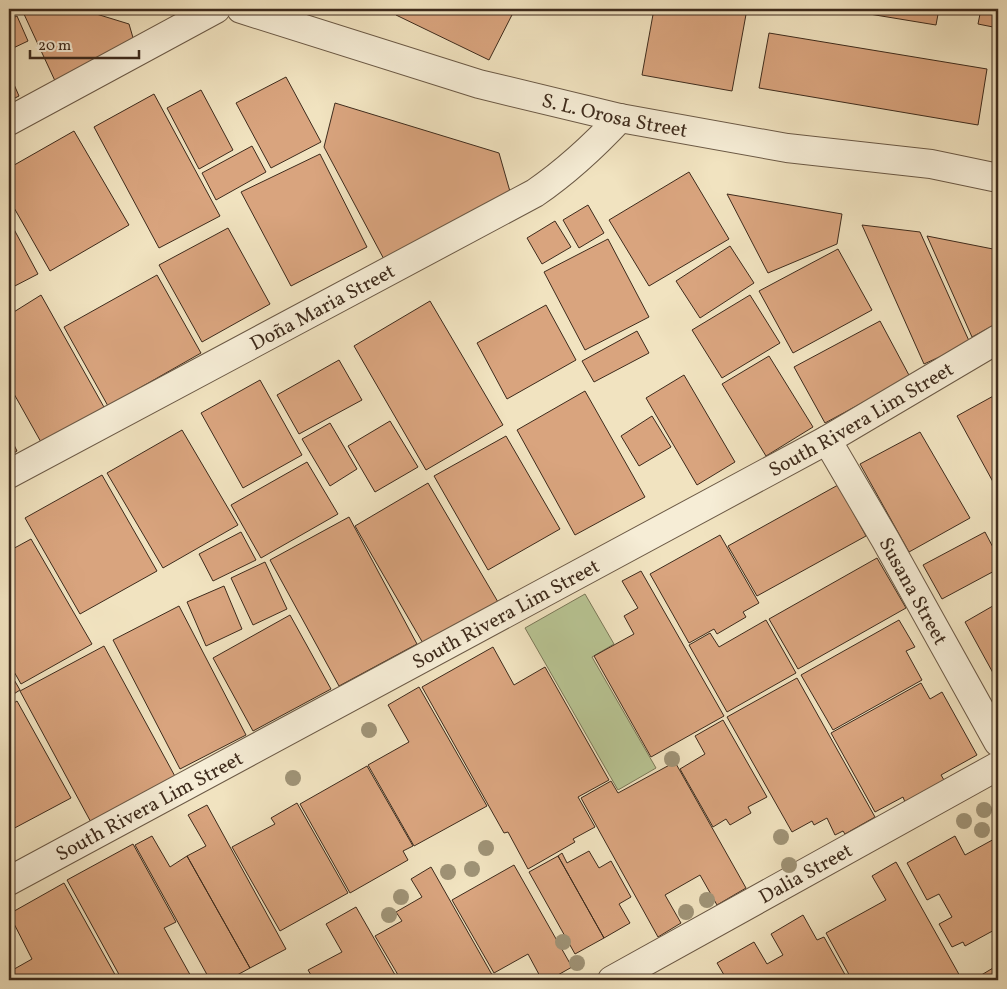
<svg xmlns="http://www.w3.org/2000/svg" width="1007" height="989" font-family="Vollkorn,serif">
<rect width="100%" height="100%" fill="#f1e3c0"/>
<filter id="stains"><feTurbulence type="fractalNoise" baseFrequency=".004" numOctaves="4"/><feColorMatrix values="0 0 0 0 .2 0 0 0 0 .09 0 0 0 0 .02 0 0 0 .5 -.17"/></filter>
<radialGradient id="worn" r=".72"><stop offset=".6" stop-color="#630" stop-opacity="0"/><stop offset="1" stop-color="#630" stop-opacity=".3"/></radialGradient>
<!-- green -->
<path fill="#b8c493" stroke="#7b7858" d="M585,594L614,644L592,657L656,768L618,790L525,628Z"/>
<!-- building -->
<path fill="#d9a47e" stroke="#3e2b1c" d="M26,9H80L129,24L136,48L56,83L23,12Z
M399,9H515L489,60L396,15Z
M654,9H747L732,91L642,75Z
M839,9H939L936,25Z
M981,9H998V28L978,24Z
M17,16L28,41L9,50V20Z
M769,33L987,69L978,125L759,88Z
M9,73L19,96L9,101Z
M286,77L321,142L271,168L236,103Z
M201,90L233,150L199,169L167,108Z
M154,94L220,216L159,248L94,127Z
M335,103L499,153L511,195L386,263L324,147Z
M74,131L129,225L50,271L9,199V168Z
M252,146L266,172L216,200L202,173Z
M320,154L367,247L291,286L241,192Z
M689,172L729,239L649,286L609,220Z
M727,194L842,214L837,244L768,273Z
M588,205L604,233L579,248L563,220Z
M9,220L38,274L9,289Z
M555,221L571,247L542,264L527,238Z
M862,225L920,232L970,343L924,364Z
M228,228L270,304L202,342L159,265Z
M927,236L998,250V323L972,337Z
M608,239L649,317L585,350L544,272Z
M730,246L754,283L700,318L676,281Z
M838,249L872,310L793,353L759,291Z
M157,275L201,353L108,406L64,327Z
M41,295L109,416L46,451L9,385V315Z
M750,295L780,343L722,378L692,330Z
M430,301L503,425L426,470L354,346Z
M546,305L576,360L507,399L477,343Z
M880,321L910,377L825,423L794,367Z
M637,331L649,353L594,382L582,361Z
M769,356L813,427L766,456L722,384Z
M339,360L362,400L299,434L277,395Z
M684,375L735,462L697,485L646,398Z
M260,380L302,455L243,488L201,413Z
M585,391L645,497L575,535L517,430Z
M997,394L998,396V491L957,416Z
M652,416L671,447L639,466L621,436Z
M390,421L418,467L375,492L348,446Z
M330,423L357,469L330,486L302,439Z
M182,430L238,525L163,568L107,473Z
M920,432L970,518L909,552L860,464Z
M9,435L17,451L9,456Z
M506,436L560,529L488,570L434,476Z
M307,462L338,514L261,558L231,505Z
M102,475L157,571L80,614L25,518Z
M428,483L498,602L424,645L355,526Z
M838,485L866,536L757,596L728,546Z
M349,517L417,644L339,686L270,560Z
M241,532L256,560L213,581L199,554Z
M985,532L998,557V569L942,599L923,565Z
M720,535L759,603L743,612L746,617L717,634L714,629L689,643L650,574Z
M31,539L92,644L21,684L9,663V551Z
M877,558L906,608L798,669L769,619Z
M265,562L287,609L253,625L231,578Z
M641,571L724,716L651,757L594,656L634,634L624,616L638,608L622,581Z
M224,586L242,629L206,646L187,602Z
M998,603V682L965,622Z
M179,606L246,735L180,769L113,640Z
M290,615L331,689L253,731L213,658Z
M766,620L796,673L727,712L689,645L710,633L719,647Z
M899,620L915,647L906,651L922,680L833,730L801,675Z
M104,646L177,780L93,826L20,691Z
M493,647L514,685L545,667L609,780L578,797L595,827L573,839L575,842L528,869L508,832L504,833L422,687Z
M9,671L20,690L9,697Z
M797,678L875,817L845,834L843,831L835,835L827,818L814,825L812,821L792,832L727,717Z
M921,683L930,699L942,692L977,755L941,775L944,780L905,802L903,797L875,812L831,733Z
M419,687L487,806L414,846L368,765L409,742L388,705Z
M17,701L71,798L9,831V706Z
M723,720L767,797L748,807L751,813L730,825L726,819L713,827L680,769L705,754L695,736Z
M675,762L746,888L717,905L700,875L665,895L681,923L658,937L581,798L611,781L618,793Z
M367,766L413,846L403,851L408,860L350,893L300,804Z
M297,803L348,893L280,931L232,847L275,824L271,818Z
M207,805L286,949L250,968L187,856L206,846L188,815Z
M152,836L170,867L187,856L250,968L228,980H210L135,845Z
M955,836L965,855L996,838L998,842V928L965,946L963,942L952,947L939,924L952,917L939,894L927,900L907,863Z
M133,844L176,922L164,928L193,980H122L67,880Z
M589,851L599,868L611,861L631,897L619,904L630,923L604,938L558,856L562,853L567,863Z
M558,856L604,938L575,954L529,872Z
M896,862L961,978L956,980H852L826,933L886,900L872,876Z
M514,865L572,967L549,980H542L528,954L494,973L452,900Z
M431,867L495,980H401L375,936L402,921L396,912L422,897L411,879Z
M64,883L118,980H9V972L32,959L9,914Z
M356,907L398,980H314L308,970L342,952L326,924Z
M803,915L817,940L824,937L848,980H727L717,963L754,942L767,964L783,955L771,934Z
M998,965V980H973Z"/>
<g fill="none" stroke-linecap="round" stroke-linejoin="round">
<!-- minor casing -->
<g stroke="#6b5945" stroke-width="30">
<g id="minor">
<path id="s1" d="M241,9L479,84L620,118L787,148L931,164L998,178"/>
<path d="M9,121L216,9"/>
<path id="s2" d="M827,440L885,539L998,742"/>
<path id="s3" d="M9,474L535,193C567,171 593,147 620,118"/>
<path id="s4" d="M9,881L827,440L998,339"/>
<path id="s5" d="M612,980L998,766"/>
</g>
</g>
<!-- minor -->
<use href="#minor" stroke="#f6edd6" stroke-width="28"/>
</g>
<!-- trees -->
<g fill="#9f9376">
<circle cx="369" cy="730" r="8"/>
<circle cx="672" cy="759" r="8"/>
<circle cx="293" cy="778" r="8"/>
<circle cx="984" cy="810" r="8"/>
<circle cx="964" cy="821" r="8"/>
<circle cx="982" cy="830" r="8"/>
<circle cx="781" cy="837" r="8"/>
<circle cx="486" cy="848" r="8"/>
<circle cx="789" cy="865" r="8"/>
<circle cx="472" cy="869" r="8"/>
<circle cx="448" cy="872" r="8"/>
<circle cx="401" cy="897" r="8"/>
<circle cx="707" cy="900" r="8"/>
<circle cx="686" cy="912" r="8"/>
<circle cx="389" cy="915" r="8"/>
<circle cx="563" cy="942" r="8"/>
<circle cx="577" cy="963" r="8"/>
</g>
<g text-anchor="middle" stroke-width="5" stroke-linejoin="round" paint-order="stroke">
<!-- street labels -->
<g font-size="20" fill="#3e2b1c" stroke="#f6edd6">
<text dy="7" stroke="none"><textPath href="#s1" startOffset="389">S. L. Orosa Street</textPath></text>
<text dy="7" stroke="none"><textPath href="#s3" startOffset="355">Doña Maria Street</textPath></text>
<text dy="7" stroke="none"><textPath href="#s4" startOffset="969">South Rivera Lim Street</textPath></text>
<text dy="7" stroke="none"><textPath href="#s2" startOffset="174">Susana Street</textPath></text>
<text dy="7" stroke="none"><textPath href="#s4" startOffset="564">South Rivera Lim Street</textPath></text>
<text dy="7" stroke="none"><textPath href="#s4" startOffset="159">South Rivera Lim Street</textPath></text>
<text dy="7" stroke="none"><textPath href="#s5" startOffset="221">Dalia Street</textPath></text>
</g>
</g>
<!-- margin -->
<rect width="1007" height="989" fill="none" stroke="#f1e3c0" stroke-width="30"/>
<rect x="10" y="10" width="987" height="969" fill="none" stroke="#3e2b1c" stroke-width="2.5"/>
<rect x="15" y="15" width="977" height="959" fill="none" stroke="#3e2b1c"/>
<!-- scale -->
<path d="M30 50v8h109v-8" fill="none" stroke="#3e2b1c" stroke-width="2.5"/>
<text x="38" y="50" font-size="15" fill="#3e2b1c" stroke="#f6edd6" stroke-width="4" paint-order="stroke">20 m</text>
<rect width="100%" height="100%" filter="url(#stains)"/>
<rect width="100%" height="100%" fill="url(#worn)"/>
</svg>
